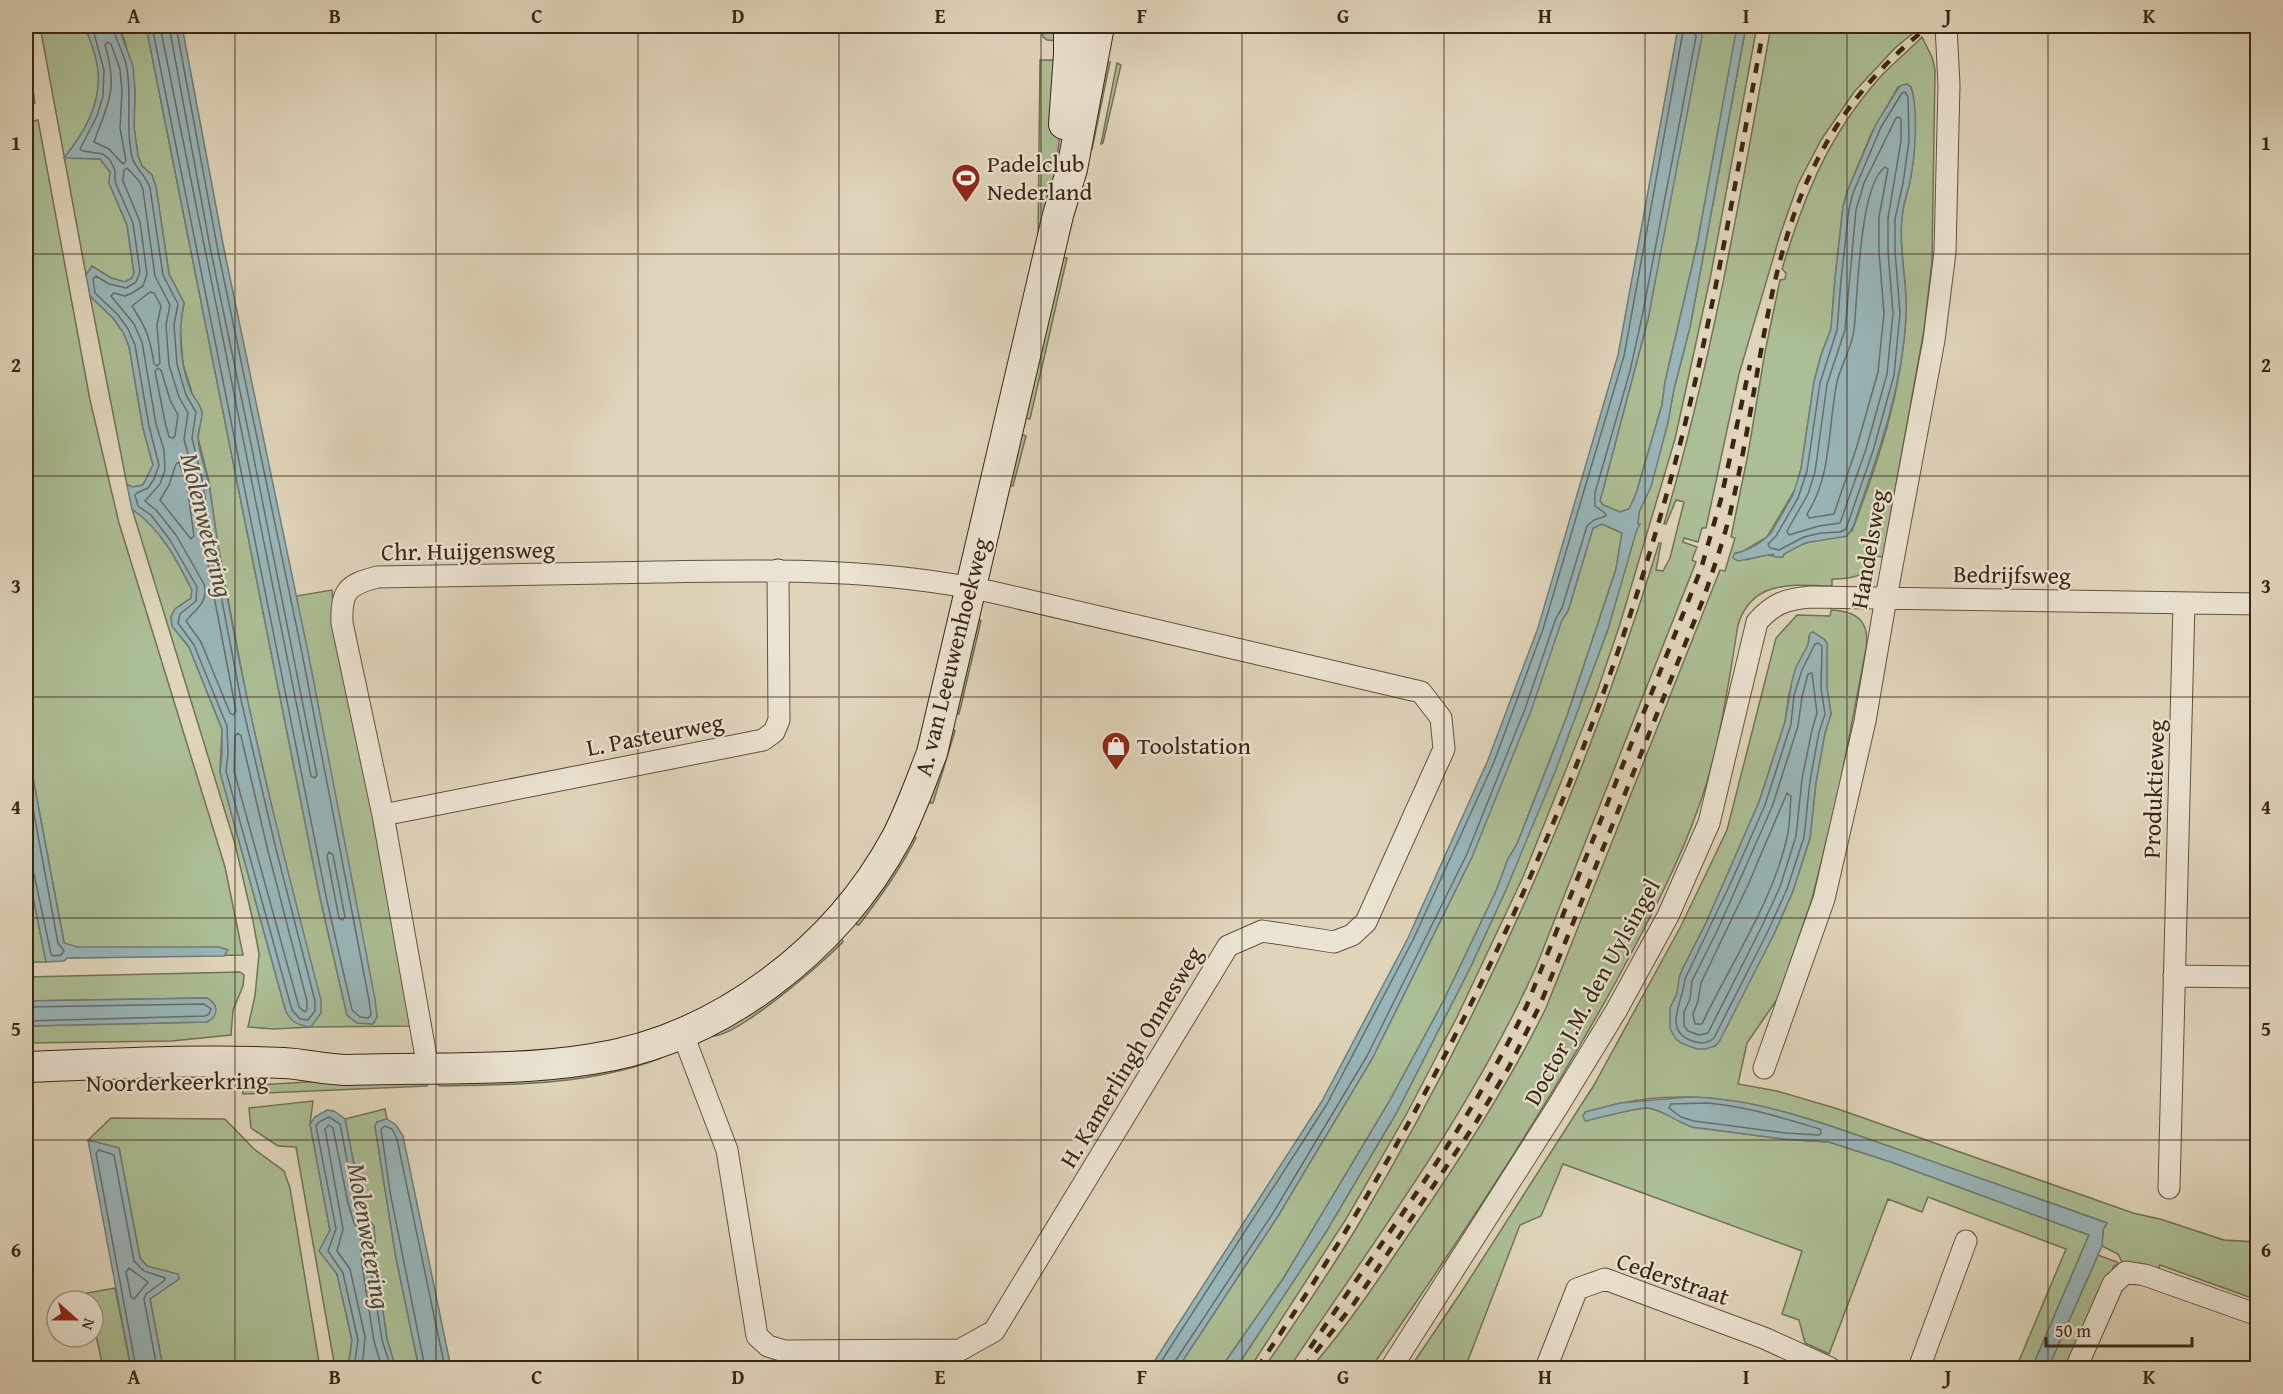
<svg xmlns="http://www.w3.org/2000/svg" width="2283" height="1394" font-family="'Gentium Book Plus',serif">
<rect width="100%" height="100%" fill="#e0d5bb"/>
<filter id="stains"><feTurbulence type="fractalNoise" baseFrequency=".00333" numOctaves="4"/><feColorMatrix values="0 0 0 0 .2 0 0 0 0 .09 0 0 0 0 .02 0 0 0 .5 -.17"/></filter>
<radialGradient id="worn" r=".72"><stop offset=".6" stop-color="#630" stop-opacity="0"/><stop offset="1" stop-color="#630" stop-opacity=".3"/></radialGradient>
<!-- green -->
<path fill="#acbe95" stroke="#727254" stroke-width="1.5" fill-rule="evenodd" d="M40,26H85C90,40 97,56 98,71C102,104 84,133 65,157L100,159L110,172L109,183L127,225L134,273L132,278L125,282L111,278L92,266L86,275Z
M118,26H146L321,902L347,1015L357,1023L373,1024L377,1017L296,596L332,590L336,639L359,742L414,1026L311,1027L274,1029L248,1027L255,996L259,954L253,921L235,844L132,509C161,529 177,560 192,590L191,598L175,609L171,617L172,626L189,647L222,729L220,772L286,1012L281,847L247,699L218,547L209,482L198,438L202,412L192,393L183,364L180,325L184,303L169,274L156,187L152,175L142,166L138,156L134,127L135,90L125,41Z
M1041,26H1057L1061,41L1047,40L1043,37Z
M1699,26H1738L1697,245L1665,382L1662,405L1636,494L1629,509L1620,512L1603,505L1600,501L1648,319L1701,27Z
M1746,26H1757L1711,274L1675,439L1620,624L1597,692L1523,877L1457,1017L1406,1115L1346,1219L1250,1368H1236L1326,1232L1397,1112L1471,966L1505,892L1578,710L1608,629L1638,524L1639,512L1650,487L1668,422L1674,389L1690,327Z
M1771,26H1910L1912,28L1916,26L1918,29L1895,48L1854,92L1821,140L1798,184L1780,235L1739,374L1706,528H1702L1698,542L1684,538L1683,542L1697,547L1692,560L1696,562L1536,967C1471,1111 1376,1238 1289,1368H1264C1297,1320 1330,1272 1360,1222C1486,1008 1587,780 1659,543H1661L1656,570L1663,571L1670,558L1684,502L1676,500L1666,524H1664C1712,361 1741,193 1771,26Z
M1922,37L1932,57L1935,70L1932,261L1924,330L1883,557L1875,556C1868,577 1852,579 1832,579V586C1794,585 1752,579 1738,625C1728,685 1720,748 1699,806C1678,866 1648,922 1618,978C1544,1113 1458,1242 1371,1368H1311C1349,1324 1381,1276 1413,1228C1462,1156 1508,1085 1546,1008L1720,570L1725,571L1735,538L1731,537L1748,454L1765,352L1780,280L1785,279L1786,273L1782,269C1805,194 1828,135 1882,75C1895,62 1909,50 1922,37ZM1907,84L1911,87C1918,109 1914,163 1909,186C1906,196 1903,206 1902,217C1898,250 1908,283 1906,316C1902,391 1878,462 1852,531C1840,538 1832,537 1819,539C1806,542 1795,547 1784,554L1783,557L1766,555L1746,560L1736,553L1742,552L1767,537L1796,488L1801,469L1814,382L1821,355L1831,329L1835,279L1843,207L1847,192L1871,134L1898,87Z
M26,45L35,103L26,105Z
M1040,60H1063L1059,142L1055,179L1038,239Z
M1100,62H1110L1092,149L1085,147Z
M1117,63L1121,65L1103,143L1101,144Z
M38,120L90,400L119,523L225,867L243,955L67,958L26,741V123Z
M1060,257L1067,258L1030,419L1023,418Z
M90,296L113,318L123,332L129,346L143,428L153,465L143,485L133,487L127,485Z
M1019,434L1026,436L1013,486L1006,485Z
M1602,524L1622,533L1616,569L1567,716L1517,844L1508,859L1496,891L1443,1002L1389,1102L1283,1279L1221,1368H1178L1278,1216L1372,1059L1472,857L1562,620L1568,611L1593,528Z
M1831,610C1858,611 1870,622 1866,649L1838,795L1812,899L1778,998L1747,1043L1738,1084L1777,1091L1838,1109L2133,1213L2160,1219L2224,1240L2257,1242V1300L2160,1265L2157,1272L2129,1262H2122L2118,1254L2102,1246L2103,1230L2107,1223C2044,1200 1981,1179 1918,1157C1822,1123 1725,1081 1622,1103C1609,1105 1596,1115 1585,1121C1600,1118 1634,1107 1647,1108C1663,1109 1678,1122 1692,1127L1784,1139L1829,1142L1891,1162L2089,1235L2032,1368H2016L2066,1249L1928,1197L1922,1212L1888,1199L1829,1354L1805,1343L1799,1320L1782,1314L1802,1251L1563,1164L1541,1216L1520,1225L1465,1368H1410L1460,1294L1594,1085L1681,926L1727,830L1776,638L1797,615L1830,616ZM1814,634L1824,639L1827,643V688L1831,714L1825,733L1816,782L1810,838L1793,891L1774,934L1715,1046L1670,1008L1677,994L1682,970L1706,923L1759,802L1785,722L1789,694L1800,660L1808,645L1809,636Z
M979,619L981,621L959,714H956Z
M954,730L955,731L933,803H931L929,801L947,734Z
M915,837L916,838C900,870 880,897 859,925H857L856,920L907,841Z
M26,861L46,962H26Z
M842,939L843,942C824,961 735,1040 710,1036V1034L838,940Z
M240,972L244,975L243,986L233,1010L231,1035L172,1041L26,1043V1026L207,1022V998L26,1001V977Z
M659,1053L661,1058C590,1085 515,1085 440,1086L437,1084V1081Z
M324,1081L428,1083L427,1086L243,1094L242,1086Z
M313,1101L310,1124L330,1230L320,1251L337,1274L352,1340L348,1368H335L296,1147L278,1146L251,1128L249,1108Z
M385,1109L387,1119L377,1122L375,1126L396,1258L419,1368H398L394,1363L387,1339L376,1263L374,1226L367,1219L361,1200L345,1119Z
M111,1118L225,1119L254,1149L284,1171L290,1188L320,1368H163L150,1299L179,1279L147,1266L140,1258L119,1148L88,1140Z
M2098,1255L2117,1262L2118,1264L2114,1266L2070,1368H2048Z
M115,1288L131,1368H103L93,1321V1301H89L87,1293Z"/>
<!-- water -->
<path fill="#98b6ba" stroke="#727c78" stroke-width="1.5" d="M85,26H118L133,66L135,90L134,127L138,156L142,166L152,175L156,187L169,274L184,303C178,333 180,364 191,392C194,398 201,405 202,412C203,420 197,430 198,438C199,456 208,473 210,491C234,664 277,832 321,1000V1013L311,1027C298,1025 292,1023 286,1012L220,772L222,753V729L189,647L172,626L171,617L175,609L191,598L192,590C177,560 161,529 132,509L127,485L133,487L143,485L153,465L143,428L129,346L123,332L113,318L90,296L86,275L92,266L111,278L125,282L132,278L134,273L127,225L109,183L110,172L100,159L64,158C84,133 101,105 98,71C97,56 90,40 85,26Z
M146,26H182L224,249L308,652L375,999L377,1017L373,1024L357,1023L347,1015L321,902Z
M1681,26H1699L1702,36L1648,319L1600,501L1603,505L1620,512L1629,509L1636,494L1662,405L1665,382L1697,245L1735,37L1738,26H1746L1690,327L1674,389L1668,422L1651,487L1639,512L1638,524H1640L1637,529L1608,629L1555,772L1505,892L1471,966L1397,1112L1326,1232L1236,1368H1221L1283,1279L1389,1102L1443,1002L1496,891L1508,859L1517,844L1567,716L1616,569L1622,533L1602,524L1593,528L1568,611L1562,620L1531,711L1472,857L1372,1059L1278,1216L1178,1368H1150L1322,1101L1408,938L1488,760L1538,628L1618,355L1678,28Z
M1902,85L1907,84L1911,87C1919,112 1915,160 1909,186C1906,196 1903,206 1902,217C1898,250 1908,283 1906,316C1902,392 1877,456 1853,527L1847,536L1805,543L1784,554L1783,557H1775L1773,554L1738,561L1733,558L1734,554C1747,551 1762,543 1771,533L1793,495L1801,469L1814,382L1821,355L1831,329L1835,279L1843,207L1847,192L1876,124L1899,87Z
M1813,632L1824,639L1827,643V688L1831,714L1825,733L1816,782L1810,838L1793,891L1774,934L1719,1042L1715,1046L1705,1049H1697L1681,1043L1675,1038L1670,1028V1008L1677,994L1679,978L1682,970L1706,923L1759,802L1785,722L1792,681L1796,667L1808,645L1810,633Z
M26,741L64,943L77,947H219L228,950L224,956L67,958L64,961L46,962L26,861Z
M207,998C218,1004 220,1015 207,1022L26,1026V1001Z
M1689,1097C1762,1098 1832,1127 1900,1150C1969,1174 2038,1198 2107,1223L2103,1230L2102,1246L2048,1368H2032L2089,1235L1891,1162L1829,1142L1784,1139L1692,1127C1677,1122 1664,1111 1649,1108C1636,1107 1600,1118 1585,1121L1583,1116L1585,1112L1620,1103Z
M327,1110L334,1111L345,1119L361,1200L367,1218L374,1226L376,1263L387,1339L394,1363L398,1368H348L352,1340L337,1274L319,1251L330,1230L310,1124L315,1117Z
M387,1119L396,1125L403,1136L451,1368H419L396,1258L375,1126L377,1122Z
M88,1140L119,1148L140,1258L147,1266L178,1274L179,1279L150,1299L163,1368H131Z"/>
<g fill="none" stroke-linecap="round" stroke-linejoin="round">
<!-- shore -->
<path stroke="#686e67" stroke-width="1.5" d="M92,26L104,70L103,96L97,116L80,149L83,151L103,154L110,160L115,170V182L133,223L140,272L136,282L126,288L109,284L96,276L93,279L95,293L118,315L128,329L135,345L149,426L159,465L154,479L148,488L137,493L135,495L138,506L151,515L170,540L197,587L196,601L180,614L178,623L194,645L227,726L228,753L226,771L292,1010L300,1019L308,1020L315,1011V1001L276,849L241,700L212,548L203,483L192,438L196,412L186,395L177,364L174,325L178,304L163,275L150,188C146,175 136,170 132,157C125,128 132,99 127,69C125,54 115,40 113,26
M152,26L327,901L352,1010L360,1017L368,1018L371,1015L369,1000L302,653L218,251L176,26
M160,26L311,776L315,778L317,775L252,449L211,252L169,26
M108,42L111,44L120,69L122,91L120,128L126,161L123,164L109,149L94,142C109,100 118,90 105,45Z
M1905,92L1908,97L1909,141L1903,183L1895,219V251L1900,313L1894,375L1873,451L1846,529L1840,532L1821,533L1804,537L1779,550L1770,548L1768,544L1776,536L1798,498L1807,471L1820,383L1837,330L1841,280L1849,209L1853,193L1881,127L1902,93Z
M1899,117L1901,119V141L1888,218V252L1893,313L1887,374L1866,449L1840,523L1819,526L1789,535L1787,531L1808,494L1815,472L1827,384L1845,330L1856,210L1864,183L1896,118Z
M1885,167L1888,169L1879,217V252L1884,313L1878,372L1857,446L1834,514L1809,518L1807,514C1832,476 1828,425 1837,382C1841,364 1852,348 1854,330C1858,295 1859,186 1885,167Z
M127,168L140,182L143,190L155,276L170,305L166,325L169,365L179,397L188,413L184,439L196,485L205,549L236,711L233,715L230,713L201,642L186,621C195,609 209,603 204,584L176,535L156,510L145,501L160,484L165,470L164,450L156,424L142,342L134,324L111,296L114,293L125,296L132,293L143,286L147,274L140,222L123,181L124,170Z
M150,292L154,293L161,306L157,325L160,363L157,366L154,364C150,337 146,328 132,306Z
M158,368L161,370L170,400L178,415L175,436L173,438L169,437L165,422L155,371Z
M179,462L187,486L194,536L191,539L160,500L169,485L176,464Z
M1818,643L1822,646L1821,688L1825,714L1819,732L1810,781L1804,837L1787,889L1768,931L1714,1038C1707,1044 1700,1044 1692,1041C1662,1030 1683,1002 1685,979L1733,878L1765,805L1791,724L1794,695L1802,670L1815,644Z
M1812,673L1817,713L1812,730L1802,779L1796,836L1780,887L1761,928L1708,1033L1699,1035L1688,1031L1684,1026V1012L1690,999L1692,981L1718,929L1772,807L1798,726L1802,697L1808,674Z
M238,733L241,736L268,851L307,1001V1009L305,1012L299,1007L234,771L235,736Z
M26,771L58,943L64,951L61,955L53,956L51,954L34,874L31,869L26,868
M1787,793L1791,796C1790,808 1790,821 1788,833C1774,901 1731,962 1702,1024H1695L1693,1014L1698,1001L1701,983L1748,885Z
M329,852L333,855L345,917L342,920L339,918L327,856Z
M26,1007L204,1004L211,1009L209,1014L205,1016L26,1021
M1707,1103C1746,1106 1782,1118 1820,1129L1821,1133L1819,1135L1785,1133L1694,1121L1681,1117L1669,1108L1671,1104Z
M129,1268L148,1282L134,1299L131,1297L126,1272Z
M136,1368L96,1153L99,1150L114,1155L134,1261L144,1271L165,1278L164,1281L146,1294L144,1299L157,1368
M354,1368L358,1340L343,1273L328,1251L336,1229L316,1126L319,1122L329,1117L340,1124L355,1201L362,1221L367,1229L370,1264L382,1340L391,1368
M362,1368L365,1337L350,1269L337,1251L343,1229L325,1129L329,1125L333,1128L348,1203L354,1223L360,1231L362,1265L374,1341L382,1368
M425,1368L390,1192L381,1129L385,1126L392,1129L397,1139L445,1368
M1157,1368L1327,1104L1413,940L1494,762L1543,629L1624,356L1684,26
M1173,1368L1174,1363L1273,1213L1367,1056L1467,854L1525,709L1556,618L1562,608L1587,526L1594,520L1606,516L1605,513L1595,506V493L1630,371L1642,317L1696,37L1695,26"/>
<!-- street casing -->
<g stroke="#62523e" stroke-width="23">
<path id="street" d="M383,815L763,740L774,732L779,720L778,570
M2174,976L2258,977
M428,1068L383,815L342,623C341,591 347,585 377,577C471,576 565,574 659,572C773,570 879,568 992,592L1421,692L1441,718L1444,749L1366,922L1352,935L1334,942L1262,931L1228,946L994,1331L960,1350L784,1351L768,1346L757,1336L727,1150L682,1032
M1764,1068L1824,899L1865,721L1886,598L1934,340L1945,252L1949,85L1946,26
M2169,1188L2184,603
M1391,1368L1558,1106L1616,1011L1668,916L1709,823L1757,622C1774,603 1786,599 1811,597L2258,604
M1546,1368L1577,1289L1605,1279L1764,1338L1830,1368
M1919,1368L1966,1241
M2076,1368L2113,1284L2126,1272L2145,1275L2258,1315"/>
</g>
<!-- secondary casing -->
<g stroke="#382614" stroke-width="32">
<path id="secondary" d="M1064,124L1069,54V26
M26,1067C111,1064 198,1059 284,1063C305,1064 326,1070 348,1070C429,1067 512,1072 592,1059C719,1040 837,949 897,837C911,810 921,781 932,753L1058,215L1072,169L1099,26"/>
</g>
<!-- street -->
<use href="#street" stroke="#ebe4d3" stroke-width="21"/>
<!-- secondary -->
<use href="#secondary" stroke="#ebe4d3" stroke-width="30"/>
<!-- rail -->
<path stroke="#382614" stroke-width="4.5" stroke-dasharray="10 10" stroke-linecap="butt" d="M1310,1348C1385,1236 1469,1127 1527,1005L1701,569L1721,499L1750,365
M1257,1368C1442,1099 1584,797 1670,482C1711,332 1736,178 1764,26
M1303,1368L1353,1305L1475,1124L1509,1067L1540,1005L1704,597C1714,567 1725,537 1732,505C1775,319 1763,157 1929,26"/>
</g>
<!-- grid -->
<path fill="none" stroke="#382614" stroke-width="1.5" stroke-opacity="0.55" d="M235,26V1368M436,26V1368M638,26V1368M839,26V1368M1041,26V1368M1242,26V1368M1444,26V1368M1645,26V1368M1847,26V1368M2048,26V1368M26,254H2258M26,476H2258M26,697H2258M26,918H2258M26,1140H2258"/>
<!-- icons -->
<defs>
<g id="stadium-pin" transform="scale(1.5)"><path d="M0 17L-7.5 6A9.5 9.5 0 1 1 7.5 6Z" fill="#8f2418" stroke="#ebe4d3"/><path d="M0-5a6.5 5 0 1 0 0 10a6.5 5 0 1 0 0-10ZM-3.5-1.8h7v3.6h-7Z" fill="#fff"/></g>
<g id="shop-pin" transform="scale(1.5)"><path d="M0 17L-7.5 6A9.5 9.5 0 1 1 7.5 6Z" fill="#8f2418" stroke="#ebe4d3"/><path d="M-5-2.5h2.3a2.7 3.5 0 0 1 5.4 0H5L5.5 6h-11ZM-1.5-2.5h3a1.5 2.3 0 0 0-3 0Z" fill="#fff"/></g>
</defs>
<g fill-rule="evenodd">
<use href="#stadium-pin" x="966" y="178"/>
<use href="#shop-pin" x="1116" y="746"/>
</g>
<g text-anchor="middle" stroke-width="4.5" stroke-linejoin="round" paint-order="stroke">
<!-- poi labels -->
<g font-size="24" fill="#382614" stroke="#ebe4d3" text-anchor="start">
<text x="987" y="172">Padelclub<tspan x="987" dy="28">Nederland</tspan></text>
<text x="1137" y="754">Toolstation</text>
</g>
<!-- street labels -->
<g font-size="24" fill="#382614" stroke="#ebe4d3">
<text transform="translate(1869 549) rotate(-80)" y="8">Handelsweg</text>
<text transform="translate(468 551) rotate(-1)" y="8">Chr. Huijgensweg</text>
<text transform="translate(2012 575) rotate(1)" y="8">Bedrijfsweg</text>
<text transform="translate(952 657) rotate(-76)" y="8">A. van Leeuwenhoekweg</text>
<text transform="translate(655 735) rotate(-11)" y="8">L. Pasteurweg</text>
<text transform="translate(2154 789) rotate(-88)" y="8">Produktieweg</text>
<text transform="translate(1592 992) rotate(-61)" y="8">Doctor J.M. den Uylsingel</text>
<text transform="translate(1131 1057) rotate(-59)" y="8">H. Kamerlingh Onnesweg</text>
<text transform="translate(177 1082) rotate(-1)" y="8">Noorderkeerkring</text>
<text transform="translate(1673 1279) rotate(19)" y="8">Cederstraat</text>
</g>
<!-- water labels -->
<g font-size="26" font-style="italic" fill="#504a3e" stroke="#ebe4d3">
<text transform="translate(207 525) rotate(76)" y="9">Molenwetering</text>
<text transform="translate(369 1236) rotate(80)" y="9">Molenwetering</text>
</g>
</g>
<!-- margin -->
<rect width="2283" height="1394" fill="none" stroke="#e0d5bb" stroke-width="66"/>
<!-- north arrow -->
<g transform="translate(75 1319) rotate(111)"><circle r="28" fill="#ebe4d3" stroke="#a39887" stroke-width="1.5"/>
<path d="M0-4.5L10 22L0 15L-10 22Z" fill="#8f2418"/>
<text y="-9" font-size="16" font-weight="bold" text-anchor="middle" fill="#382614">N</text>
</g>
<!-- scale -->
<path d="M2046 1337v9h146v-9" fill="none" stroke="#382614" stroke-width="3"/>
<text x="2055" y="1337" font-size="18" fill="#382614" stroke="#ebe4d3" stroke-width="4.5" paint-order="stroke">50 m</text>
<rect x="33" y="33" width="2217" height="1328" fill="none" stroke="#382614" stroke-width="2"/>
<g font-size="20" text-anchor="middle" font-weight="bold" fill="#382614">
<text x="134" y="23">A</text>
<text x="335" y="23">B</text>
<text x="537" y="23">C</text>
<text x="738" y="23">D</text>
<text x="940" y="23">E</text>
<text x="1142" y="23">F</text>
<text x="1343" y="23">G</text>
<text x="1545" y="23">H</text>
<text x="1746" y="23">I</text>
<text x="1948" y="23">J</text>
<text x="2149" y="23">K</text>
<text x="16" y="150">1</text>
<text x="2266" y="150">1</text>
<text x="16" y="372">2</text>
<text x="2266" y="372">2</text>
<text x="16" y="593">3</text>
<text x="2266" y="593">3</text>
<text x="16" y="814">4</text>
<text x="2266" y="814">4</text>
<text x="16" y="1036">5</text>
<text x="2266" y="1036">5</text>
<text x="16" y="1257">6</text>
<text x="2266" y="1257">6</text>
<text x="134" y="1384">A</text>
<text x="335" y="1384">B</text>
<text x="537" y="1384">C</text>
<text x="738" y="1384">D</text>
<text x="940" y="1384">E</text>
<text x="1142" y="1384">F</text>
<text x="1343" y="1384">G</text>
<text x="1545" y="1384">H</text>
<text x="1746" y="1384">I</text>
<text x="1948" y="1384">J</text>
<text x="2149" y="1384">K</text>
</g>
<rect width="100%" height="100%" filter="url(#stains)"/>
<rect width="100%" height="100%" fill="url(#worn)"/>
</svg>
